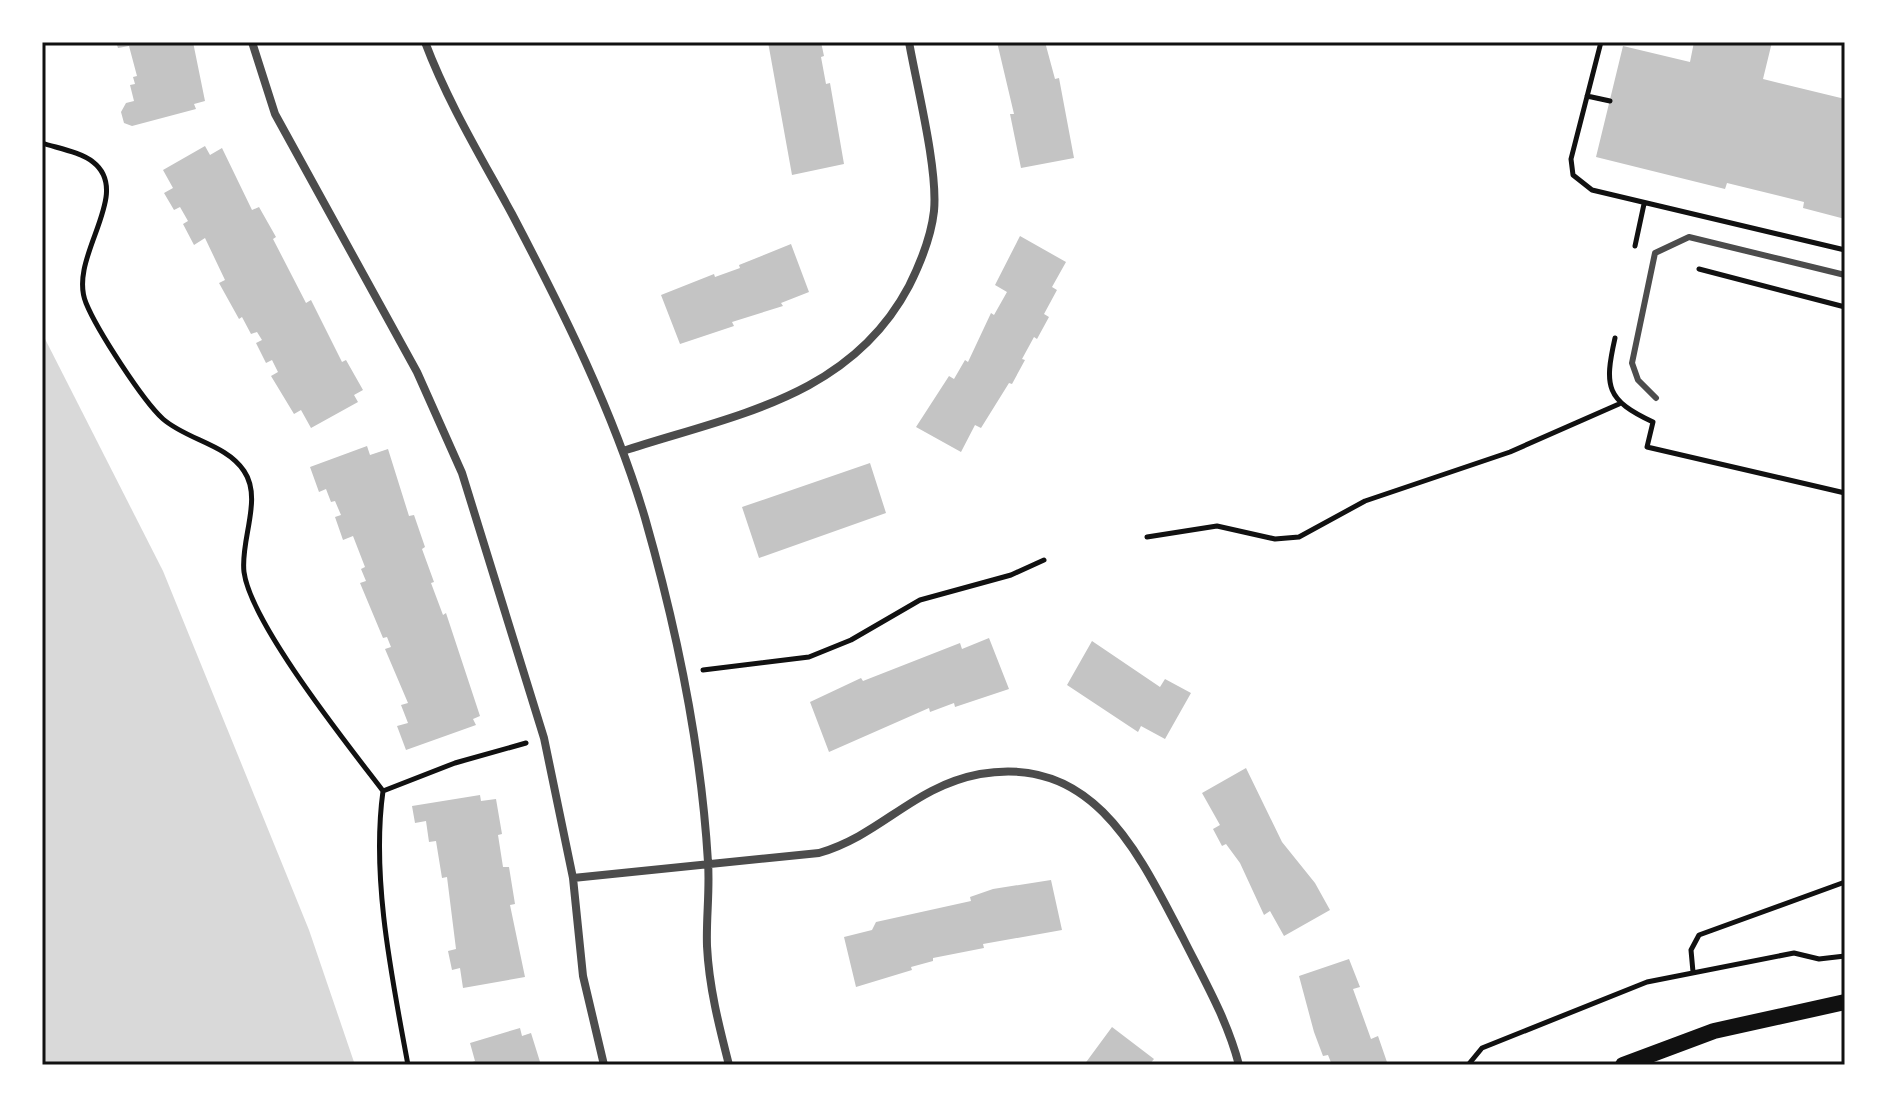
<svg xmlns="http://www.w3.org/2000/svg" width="1887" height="1107" font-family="Ubuntu,sans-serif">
<rect width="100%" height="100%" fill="#fff"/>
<!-- water -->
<path fill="#d9d9d9" d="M42,333L163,571L309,930L355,1065H42Z"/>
<!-- building -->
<path fill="#c4c4c4" d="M116,42H193L205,101L194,104L196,109L132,126L124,123L121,112L126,103L134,101L130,85L135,84L133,77L137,76L129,46L118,48Z
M768,42H821L824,56L821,57L826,84L830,83L844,164L792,175Z
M997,42H1045L1055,79L1059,78L1074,158L1021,168L1010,114H1014Z
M1694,42H1772L1763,79L1845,99V219L1803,208L1804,202L1727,183L1725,189L1596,157L1623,46L1690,62Z
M205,146L210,155L222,148L252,210L259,207L276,237L273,239L306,303L311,300L342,362L346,360L363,390L354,395L358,402L311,428L301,410L294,414L271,376L278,372L272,360L266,363L256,343L262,340L257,332L251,334L242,317L239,319L219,283L225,280L205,238L194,245L183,224L188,221L180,207L174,210L164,193L173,188L163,170Z
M1020,236L1066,262L1052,287L1057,290L1044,314L1049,317L1037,339L1034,337L1022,359L1025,360L1012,384L1009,383L981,428L975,425L961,452L916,427L949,376L954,379L965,360L968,362L991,313L994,315L1007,292L995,285Z
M791,244L809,292L781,303L783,306L732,322L734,326L680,344L661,295L714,274L715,277L740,268L739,265Z
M367,446L370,455L388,449L409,516L414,515L425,547L422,549L434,582L431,583L443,615L446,613L480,716L473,719L476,725L406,750L397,726L408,723L401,705L408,703L385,649L391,647L387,637L383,638L360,583L366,581L361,569L365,567L353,536L343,540L335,517L341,515L335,501L331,502L326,489L319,492L310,467Z
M870,463L886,513L759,558L742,507Z
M989,638L1009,689L955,707L954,703L930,712L929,708L829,752L810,702L861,678L863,681L960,643L962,649Z
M1092,641L1160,687L1165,679L1191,693L1165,739L1141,726L1138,732L1067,685Z
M1246,768L1282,842L1315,883L1330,910L1284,936L1270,911L1264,915L1240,863L1226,844L1222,846L1213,829L1220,825L1202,793Z
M480,795L481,801L496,799L502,834L498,835L503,867H509L515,904L510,905L525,977L463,988L460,968L452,970L448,951L456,949L447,877L442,878L436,841L429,842L426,821L415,823L412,806Z
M1051,880L1062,930L983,944L984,948L933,958V961L911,967L912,970L856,987L844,937L872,930L876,922L971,901L970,897L993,889Z
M1349,959L1360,987L1353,989L1371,1039L1378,1036L1388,1065H1332L1328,1055L1323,1056L1314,1032L1299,976Z
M1112,1027L1154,1059L1149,1065H1084Z
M520,1028L522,1036L531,1033L541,1065H465L475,1061L470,1043Z"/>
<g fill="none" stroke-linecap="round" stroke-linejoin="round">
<!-- path -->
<path stroke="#111" stroke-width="5" d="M1601,42L1571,159L1573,175L1592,190L1845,250
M1587,96L1610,101
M42,143C57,148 81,152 93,162C134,194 67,257 86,303C97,330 143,401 163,419C187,440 226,444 244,471C263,499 240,540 244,572C251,624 348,745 383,791C371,878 392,978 408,1065
M1635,246L1644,204
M1699,269L1845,307
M1615,338C1604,387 1606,400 1653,422L1647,447L1845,493
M1147,537L1217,526L1275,539L1299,537L1365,501L1510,452L1619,404
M703,670L809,657L851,640L920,600L1011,575L1044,560
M383,791L455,763L526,743
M1693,972L1691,950L1699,935L1845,882
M1468,1065L1482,1048L1647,982L1794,953L1819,959L1845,956"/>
<!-- service -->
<path stroke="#4c4c4c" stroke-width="6" d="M1656,398L1638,380L1632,363L1655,253L1689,237L1845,275"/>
<!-- minor -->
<path stroke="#4c4c4c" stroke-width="8" d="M252,42L275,114L417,372L462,473L544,738L573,878L583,976L604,1065
M425,42C448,103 481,157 512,214C563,311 614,413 645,518C677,630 701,745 708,862C710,890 706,918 707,946C709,987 719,1026 729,1065
M623,451C733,415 850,398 909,286C921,262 931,238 934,211C938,169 917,87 909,42
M573,878L819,853C883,834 912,787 980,774C1094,754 1139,854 1183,938C1204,980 1227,1019 1239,1065"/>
<!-- secondary -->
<path stroke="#111" stroke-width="16" d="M1623,1065L1714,1031L1845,1002"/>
</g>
<!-- border -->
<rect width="1887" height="1107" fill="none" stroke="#ffffff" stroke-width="88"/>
<rect x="44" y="44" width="1799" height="1019" fill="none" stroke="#111" stroke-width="3"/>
</svg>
